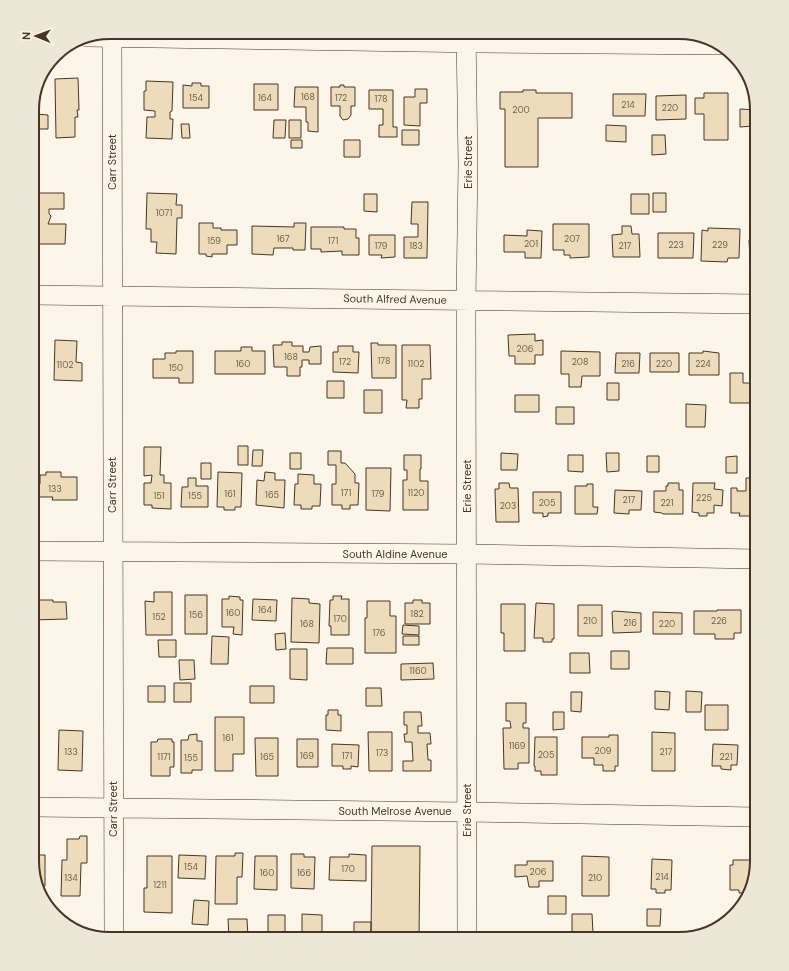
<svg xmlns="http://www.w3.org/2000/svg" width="789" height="971" font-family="'DM Sans',sans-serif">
<rect width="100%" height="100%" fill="#fbf6e9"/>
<!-- building -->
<path fill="#ecdcbc" stroke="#4a3520" d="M78,78L79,110H77L78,117H75V137L56,138L55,79Z
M146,81L173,82L172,111L170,112V119H173L172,139L146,138L147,117H155V111L144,110V91H146Z
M192,83H201V86H209V108H183V85L192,86Z
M254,84H278V110H254Z
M340,85H344V87H355V106H351V115L348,119L343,120L340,116V106H331V87H340Z
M295,87H318V132L308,131V122H306V107H294Z
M415,89H427V103H420V126L404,125V97H415Z
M369,90H393V127H397V137H379V125H383V109H369Z
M523,90H536V93H572V118H538V167H505V109H500V92H523Z
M704,93H728V140H704V114H695V98H704Z
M613,94H646L645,116H613Z
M686,95V119L656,120V96Z
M740,109L757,110V122H753V126L740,127Z
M36,114L48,115V129H36Z
M274,120H286L285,138H273Z
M289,120H301V138H289Z
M181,124H189L190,138H182Z
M606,125L626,126V142L606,141Z
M402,130H419V145H402Z
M652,135H665L666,154L652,155Z
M291,140H302V148H291Z
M344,140H360V157H344Z
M34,193H64V209H49V214L51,216L48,224H66L65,244H32V211H34Z
M147,193L177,194L176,205H182V218H177L176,254L156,253L157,242H151V229H146Z
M653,193H666V212H653Z
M364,194H377V212L364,211Z
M631,194H649V214H631Z
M412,202H428L427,258H404V237H418V224H411Z
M199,223H213V228H221V230H237V245H227V254H212V257L206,256V254H199Z
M294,223H306L305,250H293V248H274L273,255L252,254V226L294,227Z
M553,224H589V257L570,258V255H564V250H553Z
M622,226H631L632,234H639L640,257H613L612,235L622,234Z
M311,227H344V229H356V238H359V255H342V251L321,252V249H311Z
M708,228L740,229L739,258H728L727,262L701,261L702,230L708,231Z
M527,230L542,231L541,258H525V252H504V235L527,236Z
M658,233H694L693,258H658Z
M369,235H395V257L381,258L382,255H369Z
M749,240H757V260H750Z
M535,334V341L543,340V355H535V364H515V356H509L508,335Z
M32,340H39V363H32Z
M55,340L77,341L76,362L82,363V381L54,380Z
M282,342H292V346H303V352H309L310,347L321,346V364H309V360H302V367H300V376H287V367H274L273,345H282Z
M371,343H378V345H396V378H372Z
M402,345H430L431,379H422V399H419V408H406L407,400H402Z
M338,346H353V352H359L358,373L333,372V352H338Z
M241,347H252V351H265V374H215V351H241Z
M176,351H193V383H179V378H153V359H165V353H176Z
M561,351L600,352V376H582L581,387H569V374H561Z
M703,351L719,353V375H689V353H703Z
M616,353H640L639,373H615Z
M650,353H679V372H650Z
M752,369H757V403H730V373H743V383H752Z
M327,381H344V398H327Z
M607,383H619V400H607Z
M364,390H382V413H364Z
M515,395H539V412H515Z
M686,404L706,405L705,427H686Z
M556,407H574V424H556Z
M238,446H248V465H238Z
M144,447H161L160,475H164V483H171V509L152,508V505H144V483H151L152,475L144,476Z
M253,450H263L262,466H252Z
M328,451H341V463H345L355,474V483H359L358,505H350V509H342V505H332V484H336V465H328Z
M290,453H301V469H290Z
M501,453L518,454L517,470H501Z
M606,453H619V471L607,472Z
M404,455H421V469H420V481H428V510H403V480H407V470H404Z
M568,455H583V472L568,471Z
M647,456H659V472H647Z
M737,456V473H726V457Z
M201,463H211V479H201Z
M366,468H391L390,511L366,510Z
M46,472H61V477H77V500H52L53,497H35V505H32V484H40V475H46Z
M218,472L242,473L241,507H235V510H224V507H217Z
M265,472L275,473V480H285L284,508L256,505L257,480L264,481Z
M298,474L314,475V484H321L320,506H312V509H301V505H294L295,484H298Z
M188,478H196V486H208V507H181L182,487H188Z
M746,478H757L756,516H739L740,513H731V488H737V491H746Z
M499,483H509L510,488H518L519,522H496L495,489H499Z
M668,483H679V490H683V514H663L662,513L654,512V491H666V486H668Z
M693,483H715L714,489L723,490L722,506L714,505V513H707V516H699V513L692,512Z
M587,484H593V507H598L597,514H575V486H587Z
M615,490L642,491L641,510H629V514L614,513Z
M533,492H561V513H548V516L543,517V513H533Z
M154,592H172V635H146L145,601L154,602Z
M185,595H207V634H185Z
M229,596L240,597V600H243L242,635L233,634L234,627H222V599H229Z
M333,596H342L341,599H349V635H331V626H329L330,600H333Z
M292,598L309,599V603L320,604L319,643L291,642Z
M253,599L277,600L276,621L252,620Z
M32,600H53V602H66L67,619L32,620Z
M413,600H422V603H430V624H405V603H413Z
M367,601H390V616H396V653H365V618H367Z
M536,603L554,604V639H552V642H543V638H534Z
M501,604H525V651H504V633H501Z
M578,605H602V636H578Z
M717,610H741V633H734V639H715V634H694V611H717Z
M614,611L641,613V632L613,633L612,612Z
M653,612L682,613V634H653Z
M403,625L419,626V635L402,634Z
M285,633L286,649L276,650L275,634Z
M212,636L229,637L228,664H211Z
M403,636H419V645H403Z
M158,640H176V657H159Z
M327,648H353V664H326Z
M290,649H307V680L290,679Z
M611,651H629V669H611Z
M570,653H589L590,673H570Z
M179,660H194L195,679L180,680Z
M433,663L434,679L401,680V664Z
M754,675L757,678V684L755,686L749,679Z
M174,683H191V702H174Z
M148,686H165V702H148Z
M250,686H274V703H250Z
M366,688H381L382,706H366Z
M655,691L670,692L669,710L655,709Z
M686,691L702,692L701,712H686Z
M571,692H582L581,712L571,711Z
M506,703H526V723H523V728H529V763H518V769H504L503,728H511L510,721H506Z
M705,705H728V730H705Z
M328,710H338V715H341V731L326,730V715H328Z
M404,712H421L422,726H418V733H430L431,744H427L428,760H431V771H403V761H413L412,742H405L404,734H407V725H404Z
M553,712H564V729L553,730Z
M215,717H244V754H233V771H215Z
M59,730L83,731L82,771L58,770Z
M368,732H392V771H369Z
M652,732L675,733V771H652Z
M197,734V741H202V770H192V773H181V740H188L189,735Z
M32,735H36L37,737L39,768H36V770H32Z
M609,735H618V766H615V771H603V765H594V758H582V737H609Z
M535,737H557V775H541V771H535V766H534Z
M255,738H278V776H256Z
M158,739H172V742H174V767H170V776H151V742H157Z
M297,739H318V767H297Z
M332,744L359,745L358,767L351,766V769H343V766H332Z
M713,744L738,745L737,765H731V770L721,769V766H712Z
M80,836H87V863H81L80,896H61L62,860H67V839H79Z
M372,846H420L419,939H371Z
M32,851H36V855H45V886H40L32,861Z
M235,853H243L242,877H237V904H215L216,856H235Z
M291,854H304V857H315L314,889L291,888Z
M349,854L366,855V881L329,880L330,857H349Z
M179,855L206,856L205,879L178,878Z
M147,856H172V913L144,912V888H147Z
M255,856H277V890L254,889Z
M582,856L609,857V896H582Z
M652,859L672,860L671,890H665V893H656V889H651Z
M733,860H753V877L750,890H746V893H739V890H730V865H733Z
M527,861H553V881H539V887H529L527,876L515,877V865H527Z
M548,896H566V914H548Z
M194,900L209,901L208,925L192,924Z
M647,909H661L660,926H647Z
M302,914L322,915V939H302Z
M572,914H592L593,933H572Z
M268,915H285V933H268Z
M228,919H247L248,937H229Z
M354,922H371V939H354Z"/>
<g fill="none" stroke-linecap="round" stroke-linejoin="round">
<!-- minor casing -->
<g stroke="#4a3520" stroke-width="20">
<path id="minor" d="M112,32L114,939
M466,32L468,165L466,300L467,939
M87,37L482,43L721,45
M32,295L757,304
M32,551L467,554L757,559
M32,807L467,812L757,817"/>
</g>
<!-- minor -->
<use href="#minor" stroke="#fbf6e9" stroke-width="19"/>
</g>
<g text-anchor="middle" stroke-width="3" stroke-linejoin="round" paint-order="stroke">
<!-- number labels -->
<g font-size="9" fill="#725f47">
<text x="308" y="100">168</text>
<text x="196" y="101">154</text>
<text x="265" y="101">164</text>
<text x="341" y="101">172</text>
<text x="381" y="102">178</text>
<text x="628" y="108">214</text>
<text x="670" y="111">220</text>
<text x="521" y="113">200</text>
<text x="164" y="216">1071</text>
<text x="283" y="242">167</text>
<text x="572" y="242">207</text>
<text x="214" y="244">159</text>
<text x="333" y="244">171</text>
<text x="531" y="247">201</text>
<text x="676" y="248">223</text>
<text x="720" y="248">229</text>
<text x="381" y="249">179</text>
<text x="416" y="249">183</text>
<text x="625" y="249">217</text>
<text x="525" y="352">206</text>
<text x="291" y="360">168</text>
<text x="384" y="364">178</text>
<text x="345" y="365">172</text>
<text x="580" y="365">208</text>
<text x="243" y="367">160</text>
<text x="416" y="367">1102</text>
<text x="628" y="367">216</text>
<text x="664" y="367">220</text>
<text x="703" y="367">224</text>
<text x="65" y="368">1102</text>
<text x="176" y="371">150</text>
<text x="55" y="492">133</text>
<text x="346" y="496">171</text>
<text x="416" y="496">1120</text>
<text x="230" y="497">161</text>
<text x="378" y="497">179</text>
<text x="272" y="498">165</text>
<text x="159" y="499">151</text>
<text x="195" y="499">155</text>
<text x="704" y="501">225</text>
<text x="629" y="503">217</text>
<text x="547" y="506">205</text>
<text x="667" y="506">221</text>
<text x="508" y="509">203</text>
<text x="265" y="613">164</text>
<text x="233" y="616">160</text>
<text x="417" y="617">182</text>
<text x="196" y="618">156</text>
<text x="159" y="620">152</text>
<text x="340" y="622">170</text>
<text x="590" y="624">210</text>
<text x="719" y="624">226</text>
<text x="630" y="626">216</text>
<text x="307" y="627">168</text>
<text x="667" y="627">220</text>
<text x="379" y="636">176</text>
<text x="418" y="674">1160</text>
<text x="228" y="741">161</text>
<text x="517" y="749">1169</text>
<text x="603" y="754">209</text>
<text x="71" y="755">133</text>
<text x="666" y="755">217</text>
<text x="382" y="756">173</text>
<text x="546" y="758">205</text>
<text x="307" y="759">169</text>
<text x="347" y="759">171</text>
<text x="164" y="760">1171</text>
<text x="267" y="760">165</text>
<text x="726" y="760">221</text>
<text x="191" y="761">155</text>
<text x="191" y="870">154</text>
<text x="348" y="872">170</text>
<text x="538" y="875">206</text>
<text x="267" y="876">160</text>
<text x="304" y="876">166</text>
<text x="662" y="880">214</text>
<text x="71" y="881">134</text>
<text x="595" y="881">210</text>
<text x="160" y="888">1211</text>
</g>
<!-- street labels -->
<g font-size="11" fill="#4a3520" stroke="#fbf6e9">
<text transform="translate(112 162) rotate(-90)" y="4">Carr Street</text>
<text transform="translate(468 162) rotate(-90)" y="4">Erie Street</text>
<text transform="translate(395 299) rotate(1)" y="4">South Alfred Avenue</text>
<text transform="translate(112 485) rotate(-90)" y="4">Carr Street</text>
<text transform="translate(467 486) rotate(-90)" y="4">Erie Street</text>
<text x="395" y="558">South Aldine Avenue</text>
<text transform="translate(113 809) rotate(-90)" y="4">Carr Street</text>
<text transform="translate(467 810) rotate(-90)" y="4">Erie Street</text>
<text x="395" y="815">South Melrose Avenue</text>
</g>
</g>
<!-- crop -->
<path d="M0 0H789V971H0ZM110 39H679A71 71 0 0 1 750 110V861A71 71 0 0 1 679 932H110A71 71 0 0 1 39 861V110A71 71 0 0 1 110 39Z" fill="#ede7d9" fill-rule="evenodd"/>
<path fill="none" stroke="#4a3520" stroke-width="2" d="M110 39H679A71 71 0 0 1 750 110V861A71 71 0 0 1 679 932H110A71 71 0 0 1 39 861V110A71 71 0 0 1 110 39Z"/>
<!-- north arrow -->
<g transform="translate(36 36) rotate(271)" stroke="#fbf6e9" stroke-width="3" paint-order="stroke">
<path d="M0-3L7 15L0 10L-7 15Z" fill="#4a3520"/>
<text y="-6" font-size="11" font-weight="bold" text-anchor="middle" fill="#4a3520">N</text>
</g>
</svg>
